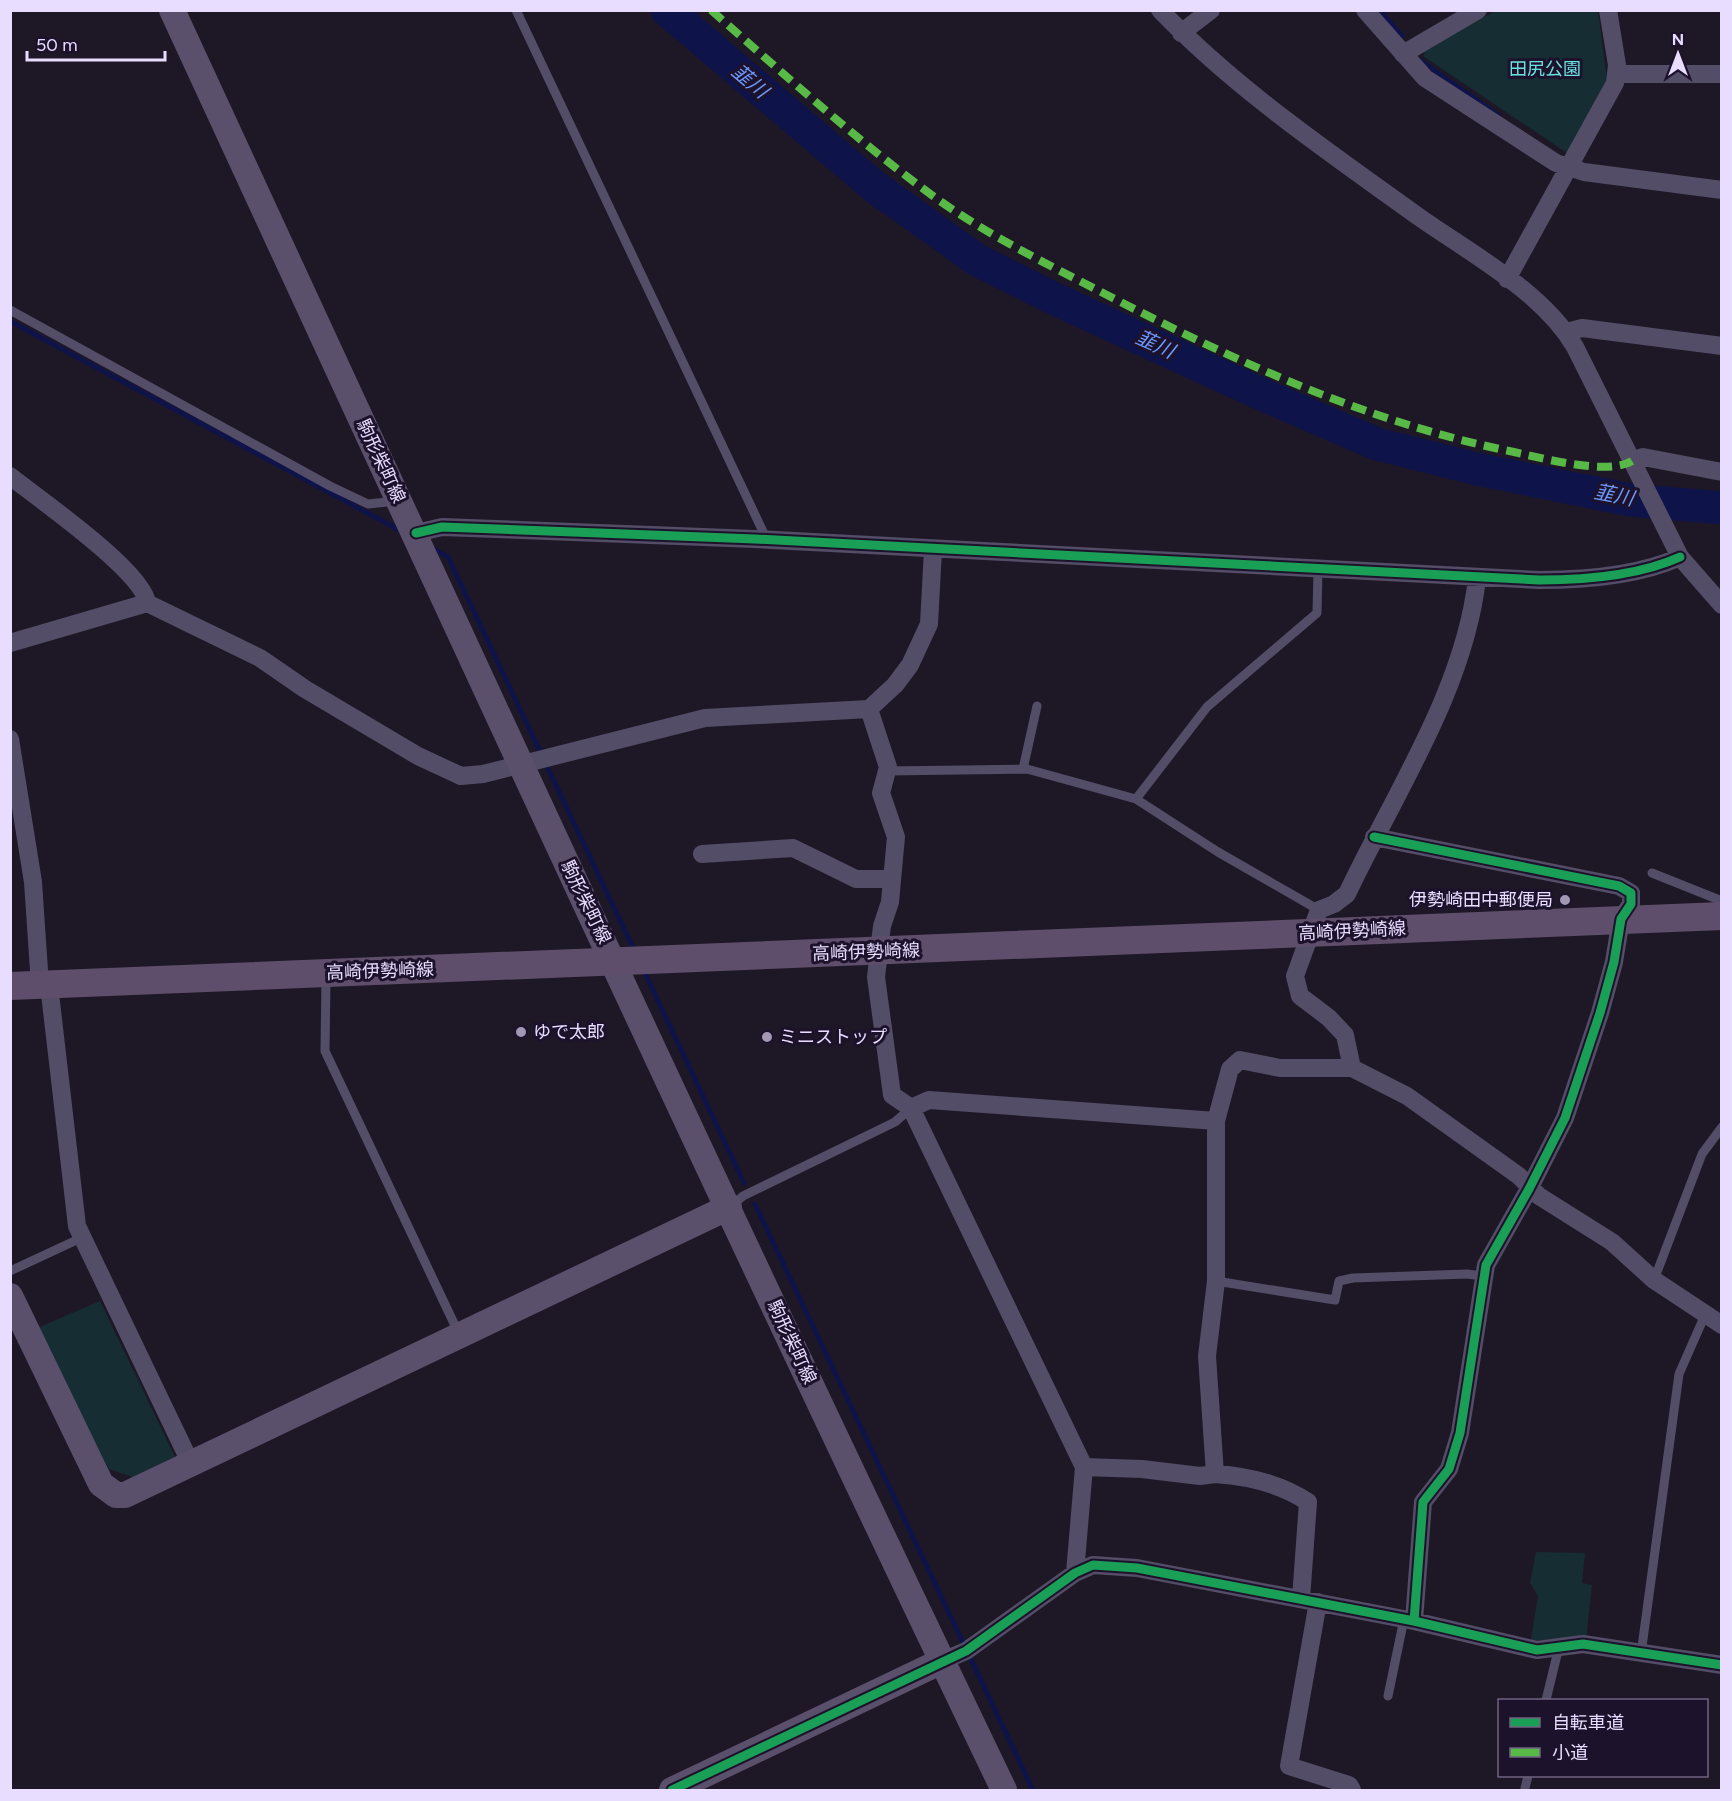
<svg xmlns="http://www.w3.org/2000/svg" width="1732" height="1801" font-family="Figtree,'Noto Sans JP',sans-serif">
<rect width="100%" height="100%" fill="#1e1826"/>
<!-- green -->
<path fill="#162d34" d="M1495,11H1598L1607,79L1567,153L1423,56L1426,49Z
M100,1301L175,1457L133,1477L109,1469L35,1329Z
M1536,1552L1585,1553L1582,1583L1592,1585L1586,1640H1531L1538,1596L1530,1583Z"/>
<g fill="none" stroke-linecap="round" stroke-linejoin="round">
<!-- stream -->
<path stroke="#0e1449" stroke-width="5" d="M1379,10L1402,36
M1421,61L1499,116
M10,321L403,532
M429,547L448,557L635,952
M643,969L744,1183
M755,1204L1033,1790"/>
<!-- river -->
<path stroke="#0e1449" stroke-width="33" d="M667,10L875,187L977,260L1057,300L1259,393L1377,444L1477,469L1630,500L1722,508"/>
<!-- lane -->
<path stroke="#544d67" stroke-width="9" d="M516,10L767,540
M10,310L330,486L368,504L397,501
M1023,769L1037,706
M887,771L1027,769L1136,799L1218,852L1319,910
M1136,799L1207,707L1317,613L1318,569
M1652,873L1722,901
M326,976L325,1051L459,1334
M731,1206L743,1196L895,1122L911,1108
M10,1271L81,1238
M1654,1280L1702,1154L1722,1127
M1216,1281L1335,1300L1339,1281L1353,1278L1467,1274L1483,1276
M1641,1654L1679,1374L1705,1315
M1388,1696L1404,1619
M1546,1700L1559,1647
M1525,1788L1528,1776"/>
<!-- street -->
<path stroke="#544d67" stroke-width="18" d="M1160,10C1237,90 1329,152 1419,217C1470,253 1543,292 1575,347L1680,557L1722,605
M1365,10L1425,78L1556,163L1584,172L1722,190
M1181,33L1211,10
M1403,54L1478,10
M1618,74H1722
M1507,279L1615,83L1617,65L1608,10
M1567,332L1582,328L1722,346
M1632,461L1643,457L1722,472
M10,476C39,499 144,572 147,603
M416,533L442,527L755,539L1539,580C1585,580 1638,576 1680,557
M10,643L147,603L260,658L305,689L418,756L461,776L483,774L705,718L869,709L895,685L910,665L929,624L933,550
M869,709L888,767L881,793L896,837L890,902L882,926L876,977L892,1095L911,1108L1084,1467L1075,1573
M10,739L33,882L40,985
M1374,837L1619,886L1631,893V904L1621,919L1614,962L1600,1013L1565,1118L1529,1189L1486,1265L1460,1433L1449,1469L1423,1502L1414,1621
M702,854L793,848L856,879H892
M49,985L77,1226L191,1464
M1352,1068L1345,1035L1329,1018L1300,996L1295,976L1319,910L1334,904L1347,894C1394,794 1465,689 1477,578
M911,1108L929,1100L1216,1121L1230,1069L1240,1060L1280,1068H1352L1407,1096L1519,1176L1539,1196L1612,1242L1654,1280L1722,1325
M1216,1121V1281L1207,1356L1215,1474C1247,1476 1281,1484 1308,1502L1301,1599
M1084,1467L1142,1469L1200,1476L1215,1474
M1318,1602L1289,1766L1349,1785L1352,1790
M942,1661L966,1651L1075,1573L1093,1565L1137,1568L1414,1621L1537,1650L1583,1644L1722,1665"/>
<!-- secondary -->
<path stroke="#5a506c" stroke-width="26" d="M172,10C447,605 720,1200 1004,1790
M10,1296L101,1484L116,1495H125L729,1207
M672,1790L942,1661"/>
<!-- primary -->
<path stroke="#5f4e6b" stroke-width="28" d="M10,986L1722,916"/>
<!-- quiet -->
<path stroke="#58b947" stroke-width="8" stroke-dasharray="15 8" stroke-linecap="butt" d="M711,10C784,74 855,139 933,196C987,235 1049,265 1107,295C1237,362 1369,423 1514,452C1542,458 1608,476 1632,461"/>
<!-- cycleway casing -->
<g stroke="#1d122c" stroke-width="13">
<path id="cycleway" d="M416,533L442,527L755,539L1539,580C1585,580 1638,576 1680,557
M1374,837L1619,886L1631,893V904L1621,919L1614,962L1600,1013L1565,1118L1529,1189L1486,1265L1460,1433L1449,1469L1423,1502L1414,1621
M672,1790L966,1651L1075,1573L1093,1565L1137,1568L1414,1621L1537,1650L1583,1644L1722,1665"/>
</g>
<!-- cycleway -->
<use href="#cycleway" stroke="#1a9f57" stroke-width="9"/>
</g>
<!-- markers -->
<g fill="#a298b3" stroke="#1d122c" stroke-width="2">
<circle cx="1565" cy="900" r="6"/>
<circle cx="521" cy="1032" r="6"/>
<circle cx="767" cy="1037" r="6"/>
</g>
<g text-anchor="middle" stroke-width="6" stroke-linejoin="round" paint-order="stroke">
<!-- park labels -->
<g font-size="18" fill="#68e1df" stroke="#1d122c">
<text x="1545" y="75">田尻公園</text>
</g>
<!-- street labels -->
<g font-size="18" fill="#e9ddff" stroke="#1d122c">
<text transform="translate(381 461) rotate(65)" y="6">駒形柴町線</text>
<text transform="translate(586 902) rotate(64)" y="6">駒形柴町線</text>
<text transform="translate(1352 931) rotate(-3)" y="6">高崎伊勢崎線</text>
<text transform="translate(866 952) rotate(-2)" y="6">高崎伊勢崎線</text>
<text transform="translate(380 971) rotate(-2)" y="6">高崎伊勢崎線</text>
<text transform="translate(792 1342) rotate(65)" y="6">駒形柴町線</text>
</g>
<!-- poi labels -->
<g font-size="18" fill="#e9ddff" stroke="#1d122c" text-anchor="start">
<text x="1553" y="906" text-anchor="end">伊勢崎田中郵便局</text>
<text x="533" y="1038">ゆで太郎</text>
<text x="779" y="1043">ミニストップ</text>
</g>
<!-- water labels -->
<g font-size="20" font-style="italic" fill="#6c99fe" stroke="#1d122c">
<text transform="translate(750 81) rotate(40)" y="7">韮川</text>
<text transform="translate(1155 344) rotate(24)" y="7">韮川</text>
<text transform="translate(1614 495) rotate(11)" y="7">韮川</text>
</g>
</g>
<!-- border -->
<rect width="1732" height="1801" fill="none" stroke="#e9ddff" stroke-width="24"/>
<!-- legend -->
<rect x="1498" y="1699" width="210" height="78" fill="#1d122c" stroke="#6f6380" stroke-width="1.5"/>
<rect x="1510" y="1718" width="30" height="9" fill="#1a9f57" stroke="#6f6380" stroke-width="1.5"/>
<text x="1552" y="1729" font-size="18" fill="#e9ddff">自転車道</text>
<rect x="1510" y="1748" width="30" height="9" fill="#58b947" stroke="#6f6380" stroke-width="1.5"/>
<text x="1552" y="1759" font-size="18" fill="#e9ddff">小道</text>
<!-- north arrow -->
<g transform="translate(1678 54)" stroke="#1d122c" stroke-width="4.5" paint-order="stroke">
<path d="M0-4.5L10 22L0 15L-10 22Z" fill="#e9ddff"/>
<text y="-9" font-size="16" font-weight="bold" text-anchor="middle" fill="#e9ddff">N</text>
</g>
<!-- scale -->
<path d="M27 51v9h138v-9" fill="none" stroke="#e9ddff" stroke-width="3"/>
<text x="36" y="51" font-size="18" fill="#e9ddff" stroke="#1d122c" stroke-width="4.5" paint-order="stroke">50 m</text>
</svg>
